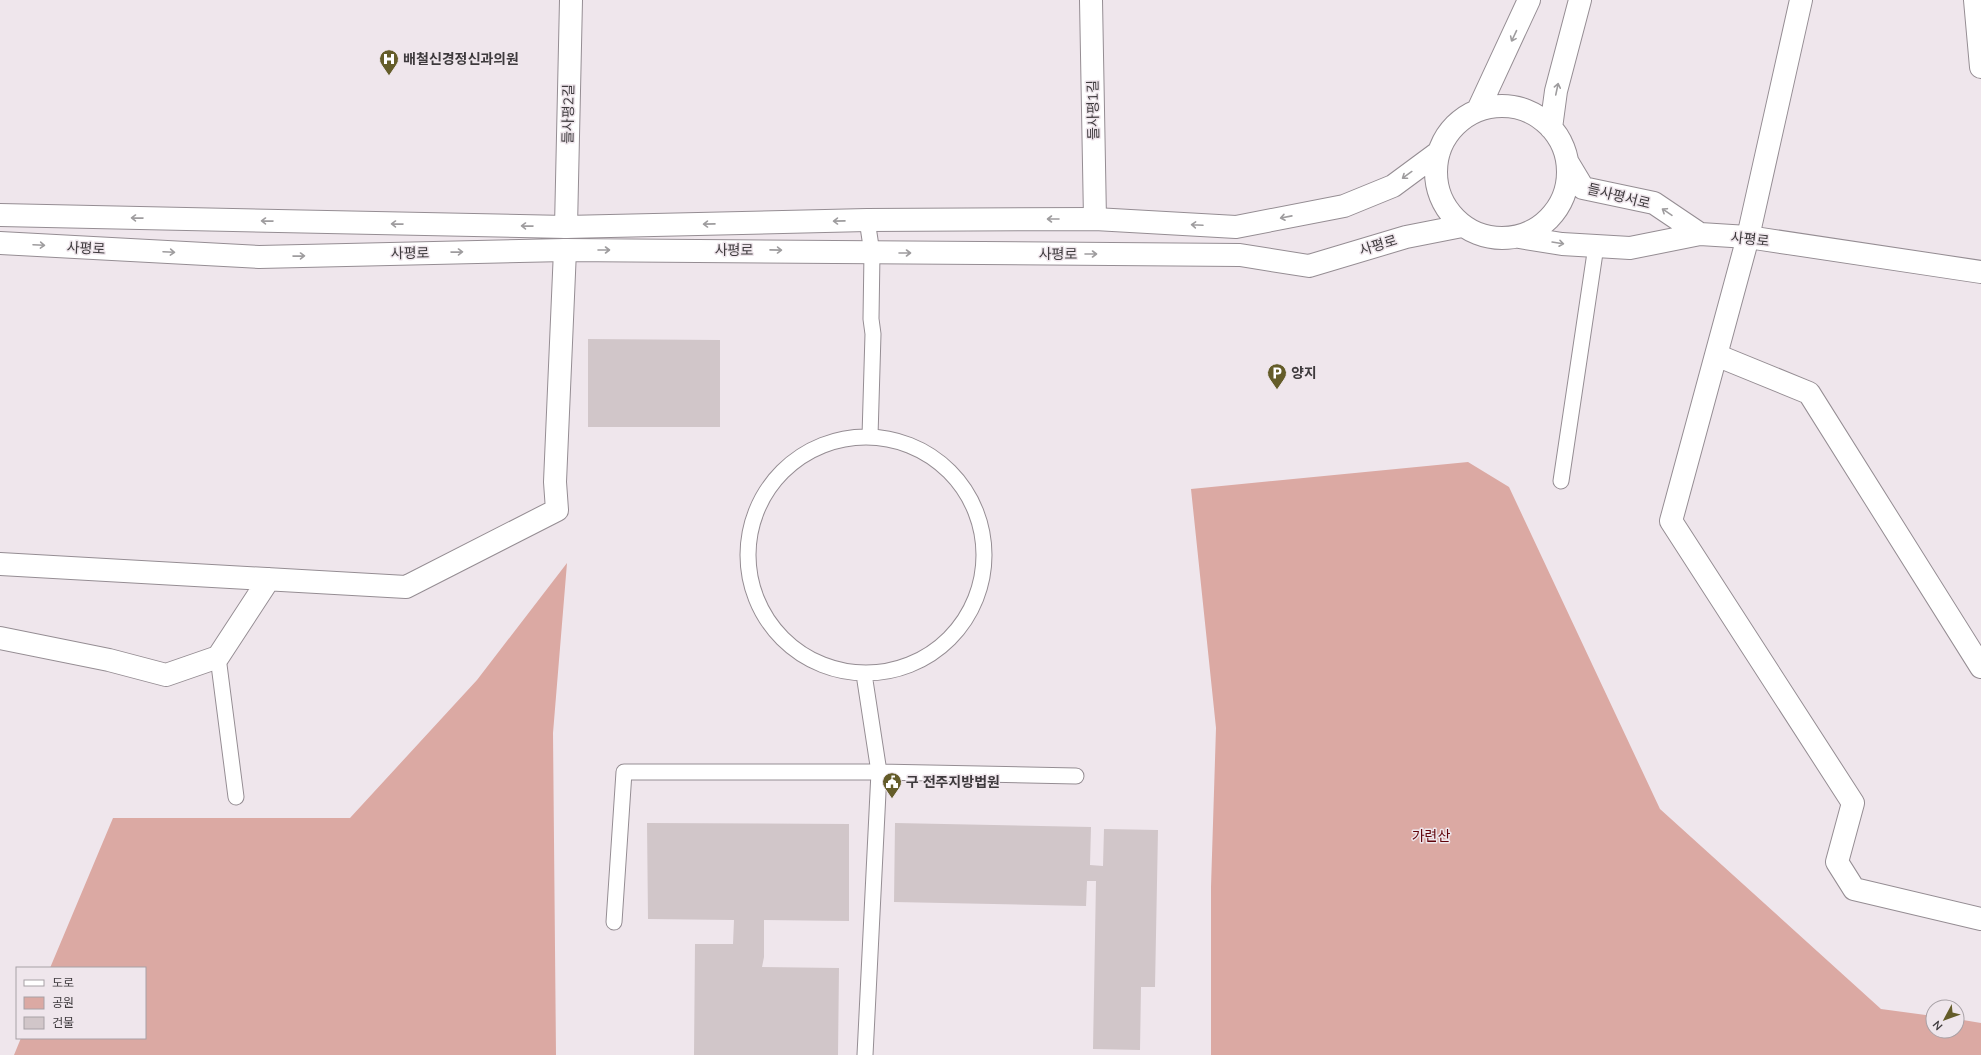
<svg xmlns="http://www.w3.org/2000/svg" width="1981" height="1055" font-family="Mulish,'Noto Sans KR',sans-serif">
<rect width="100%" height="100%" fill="#efe6ec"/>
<!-- green -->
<path fill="#dba9a3" d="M1468,462L1509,487L1660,809L1881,1009L1933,1016V1031H1957V1019L1981,1023V1055H1211V887L1216,728L1191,489Z
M567,563L553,733L556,1055H14L21,1038H145V968H50L113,818H350L477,680Z"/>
<!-- building -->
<path fill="#d1c6c9" d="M588,339L720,340V427H588Z
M647,823L849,824V921L764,920V957L762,967L839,968L838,1055H694L695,944H733L734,920L648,919Z
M895,823L1091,827L1090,865L1103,866L1104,829L1158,830L1155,987H1141L1140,1050L1093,1049L1096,881H1087L1086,906L894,902Z"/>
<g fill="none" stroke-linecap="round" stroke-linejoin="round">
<!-- service casing -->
<g stroke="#958d93" stroke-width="17">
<path id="service" d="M867,220L872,253L871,319L873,334L870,436
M748 555a118 118 0 1 1 236 0a118 118 0 1 1-236 0Z
M1561,481L1596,246
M218,657L236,797
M864,674L879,772L865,1055
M614,922L624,772H879L1076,776"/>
</g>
<!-- minor casing -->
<g stroke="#958d93" stroke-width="24">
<path id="minor" d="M1091,0L1095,219
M1801,0L1748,237L1671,521L1853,803L1837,862L1854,889L1981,919
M1975,0L1981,67
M566,227L571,0
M1716,355L1809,393L1981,667
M0,564L406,587L557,510L555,482L565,250
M0,638L109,660L166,675L218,657L269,579"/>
</g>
<!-- tertiary casing -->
<g stroke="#958d93" stroke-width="24">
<path id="tertiary" d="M1436 172a66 66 0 1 1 132 0a66 66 0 1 1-132 0Z
M1478,110L1529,0
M1551,128L1556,91L1580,0
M1568,163L1583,188L1654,203L1700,234
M0,215L566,227L867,220L1095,219L1236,227L1344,206L1393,186L1439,152
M1519,237L1562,244L1630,248L1700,234L1748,237L1981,272
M0,243L259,257L565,250L1240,255L1309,266L1406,237L1462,226"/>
</g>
<!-- service -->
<use href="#service" stroke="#fff" stroke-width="15"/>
<!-- minor -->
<use href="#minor" stroke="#fff" stroke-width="22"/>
<!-- tertiary -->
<use href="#tertiary" stroke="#fff" stroke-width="22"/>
</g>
<!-- one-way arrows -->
<defs><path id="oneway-shaft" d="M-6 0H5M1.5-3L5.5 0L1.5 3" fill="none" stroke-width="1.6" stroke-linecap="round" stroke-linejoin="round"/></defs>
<g stroke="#9e9c9e">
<use href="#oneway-shaft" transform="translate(1514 36) rotate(115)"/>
<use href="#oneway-shaft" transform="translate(1557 89) rotate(-78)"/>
<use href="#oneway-shaft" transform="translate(1407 175) rotate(144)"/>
<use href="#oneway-shaft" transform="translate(1667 212) rotate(-146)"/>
<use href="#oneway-shaft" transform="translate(1286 217) rotate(169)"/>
<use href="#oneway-shaft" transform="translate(137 218) rotate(-179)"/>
<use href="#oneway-shaft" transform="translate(1053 219) rotate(180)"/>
<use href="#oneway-shaft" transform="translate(267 221) rotate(-179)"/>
<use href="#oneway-shaft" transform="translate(839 221) rotate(179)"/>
<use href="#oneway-shaft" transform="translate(397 224) rotate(-179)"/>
<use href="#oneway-shaft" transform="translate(709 224) rotate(179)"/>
<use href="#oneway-shaft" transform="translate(1197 225) rotate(-177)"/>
<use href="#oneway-shaft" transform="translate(527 226) rotate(-179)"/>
<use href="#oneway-shaft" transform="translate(1558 243) rotate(9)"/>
<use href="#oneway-shaft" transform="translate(39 245) rotate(3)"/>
<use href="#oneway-shaft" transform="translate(604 250)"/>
<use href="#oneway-shaft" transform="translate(776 250) rotate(1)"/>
<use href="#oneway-shaft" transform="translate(169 252) rotate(3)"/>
<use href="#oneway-shaft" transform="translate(457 252) rotate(-1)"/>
<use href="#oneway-shaft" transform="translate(905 253)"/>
<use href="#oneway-shaft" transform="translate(1091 254)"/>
<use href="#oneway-shaft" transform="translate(299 256) rotate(-1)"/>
</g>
<!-- icons -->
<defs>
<g id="hospital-pin" transform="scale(1)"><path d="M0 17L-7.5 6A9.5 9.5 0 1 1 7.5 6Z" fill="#645c29" stroke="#efe6ec"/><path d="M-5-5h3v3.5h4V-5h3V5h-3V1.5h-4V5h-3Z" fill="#fff"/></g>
<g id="parking-pin" transform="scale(1)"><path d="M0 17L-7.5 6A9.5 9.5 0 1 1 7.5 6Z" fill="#645c29" stroke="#efe6ec"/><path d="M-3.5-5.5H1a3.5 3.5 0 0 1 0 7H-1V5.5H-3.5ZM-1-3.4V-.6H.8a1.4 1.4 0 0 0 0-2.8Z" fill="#fff"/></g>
<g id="civic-pin" transform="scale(1)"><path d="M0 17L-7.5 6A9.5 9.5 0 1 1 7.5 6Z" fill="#645c29" stroke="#efe6ec"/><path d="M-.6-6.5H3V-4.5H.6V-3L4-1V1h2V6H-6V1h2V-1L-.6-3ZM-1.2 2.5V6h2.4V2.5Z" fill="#fff"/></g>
</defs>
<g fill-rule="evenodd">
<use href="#hospital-pin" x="389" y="59"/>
<use href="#parking-pin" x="1277" y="373"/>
<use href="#civic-pin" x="892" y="782"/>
</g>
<g text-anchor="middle" stroke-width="3" stroke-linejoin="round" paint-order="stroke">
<!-- poi labels -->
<g font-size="14" font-weight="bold" fill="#3e3a3d" stroke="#efe6ec" text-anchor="start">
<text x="403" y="64">배철신경정신과의원</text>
<text x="1291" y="378">양지</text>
<text x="906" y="787">구 전주지방법원</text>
</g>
<!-- street labels -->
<g font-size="14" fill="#3e3a3d" stroke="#efe6ec">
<text transform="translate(1093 110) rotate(-91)" y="5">들사평1길</text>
<text transform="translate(568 114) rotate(-89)" y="5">들사평2길</text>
<text transform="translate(1619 196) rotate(14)" y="5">들사평서로</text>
<text transform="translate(1750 239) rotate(6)" y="5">사평로</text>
<text transform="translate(1378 245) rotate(-17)" y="5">사평로</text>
<text transform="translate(86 248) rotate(3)" y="5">사평로</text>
<text x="734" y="255">사평로</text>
<text transform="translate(410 253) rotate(-1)" y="5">사평로</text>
<text x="1058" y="259">사평로</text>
</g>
<!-- park labels -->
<g font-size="14" fill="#60030a" stroke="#efe6ec">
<text x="1431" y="841">가련산</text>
</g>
</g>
<!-- legend -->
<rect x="16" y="967" width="130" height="72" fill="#efe6ec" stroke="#a8a1a6"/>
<rect x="24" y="980" width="20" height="6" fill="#ffffff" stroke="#a8a1a6"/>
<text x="52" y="987" font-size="12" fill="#3e3a3d">도로</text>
<rect x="24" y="997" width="20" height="12" fill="#dba9a3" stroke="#a8a1a6"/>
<text x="52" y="1007" font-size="12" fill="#3e3a3d">공원</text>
<rect x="24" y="1017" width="20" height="12" fill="#d1c6c9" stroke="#a8a1a6"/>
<text x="52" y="1027" font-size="12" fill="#3e3a3d">건물</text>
<!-- north arrow -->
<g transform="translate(1945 1019) rotate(229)"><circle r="19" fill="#efe6ec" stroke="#a8a1a6"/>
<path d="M0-3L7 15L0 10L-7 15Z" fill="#645c29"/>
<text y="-6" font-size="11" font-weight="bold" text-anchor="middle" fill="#3e3a3d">N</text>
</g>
</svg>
